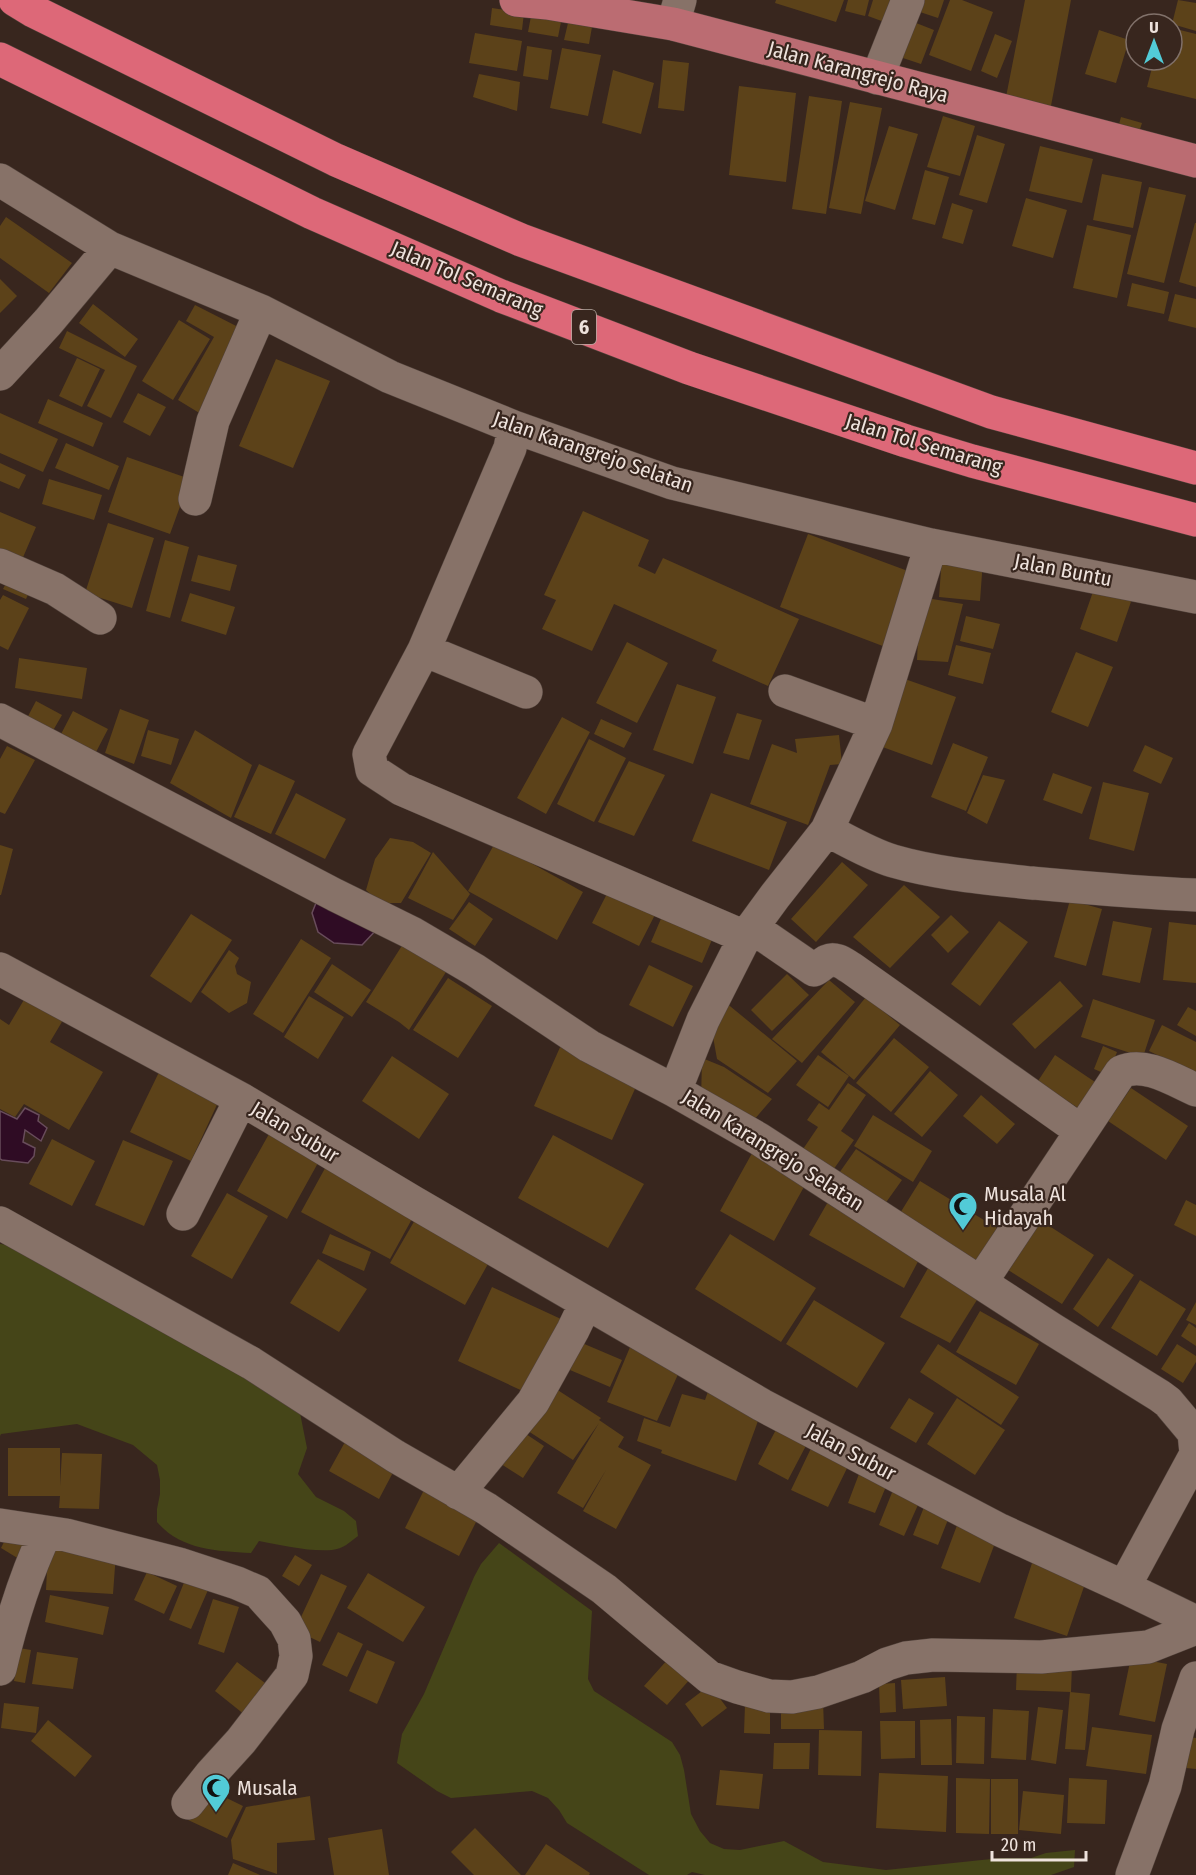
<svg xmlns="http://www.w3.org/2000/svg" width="1196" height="1875" font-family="'Fira Sans Condensed',sans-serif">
<rect width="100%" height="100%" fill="#38261e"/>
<!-- green -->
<path fill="#454518" d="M0,1244L27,1247L298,1403L307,1448L298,1474L316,1497L344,1511L356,1521L358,1536C350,1542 343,1549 332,1550C310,1552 281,1545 259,1541L251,1553C216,1551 181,1550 157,1522V1509L160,1494V1480L157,1465L133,1445L77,1424L1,1434L0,1436Z
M499,1543L592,1611L588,1679L594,1691L672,1742L680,1755L684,1770L691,1814L700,1831L710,1843L724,1849L740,1850L784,1841L823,1862L886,1870L1001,1858H1031L1046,1853L1075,1850L1074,1867L1051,1875H705L692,1872L687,1875H649L567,1823L559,1810L548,1798L532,1791L451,1798L437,1791L397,1763L402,1734L424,1694L474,1577L481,1564Z"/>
<!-- water -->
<path fill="#2f0c24" stroke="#684c5b" stroke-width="1.5" d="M318,898L378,928L362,945L334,943L318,932L312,913Z
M25,1108L39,1115L38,1121L47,1128L41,1141L25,1130L23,1142L35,1148L34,1156L28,1163L2,1160L0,1159V1111L17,1119Z"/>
<!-- building -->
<path fill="#5c4219" d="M776,0H844L836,22L775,3Z
M848,0H869L865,16L845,11Z
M873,0H894L887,23L868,16Z
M921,0H944L938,18L917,11Z
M950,0H962L993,12L971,71L929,55Z
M1025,0H1071L1050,111L1005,102Z
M1178,0L1196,3V31L1172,24Z
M492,8L524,13L522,30L490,25Z
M531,16L561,22L558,37L528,32Z
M911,21L934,30L921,64L897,56Z
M568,23L592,27L589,44L564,40Z
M1172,28L1196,34V99L1147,87L1154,60H1172Z
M1099,30L1129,40L1116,83L1085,74Z
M475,33L522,41L517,71L469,63Z
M995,34L1012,41L997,78L981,71Z
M527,46L552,50L548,80L523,76Z
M562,48L601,55L588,116L550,108Z
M663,60L689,63L684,111L658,108Z
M613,70L654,83L641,134L602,123Z
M479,74L520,82L517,111L473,97Z
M739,86L796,93L786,182L729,175Z
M809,96L842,101L826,214L792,209Z
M850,102L882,108L861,214L829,208Z
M943,116L975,126L960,176L927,167Z
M1121,117L1142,123L1136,141L1116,135Z
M889,126L918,134L895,210L865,201Z
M977,135L1005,144L987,203L959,195Z
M1040,146L1093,159L1082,203L1029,191Z
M925,170L949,177L935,225L912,219Z
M1102,174L1142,182L1133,228L1093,220Z
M1149,187L1186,195L1164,283L1127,274Z
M1026,198L1067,210L1053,258L1012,246Z
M952,203L973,210L963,244L942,238Z
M6,217L72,263L49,293L0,258V226Z
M1195,223H1196V287L1179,282Z
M1087,225L1131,235L1117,298L1073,288Z
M0,279L17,296L0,313Z
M1132,283L1169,292L1164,314L1127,306Z
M1175,294L1196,299V328L1168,321Z
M93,304L138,339L125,357L79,323Z
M195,305L248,332L201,414L178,400L214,337L186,321Z
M179,320L210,339L173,400L142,381Z
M67,331L137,366L111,418L87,406L105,370L59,348Z
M77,358L100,369L82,407L59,396Z
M276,359L330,381L293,468L239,446Z
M138,393L166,407L150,436L123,422Z
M48,399L103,423L93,447L38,423Z
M0,413L58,439L43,472L0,453Z
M66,443L119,466L109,490L55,468Z
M127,457L190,479L170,534L108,512Z
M0,463L26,475L19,489L0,481Z
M49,479L102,495L94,520L42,504Z
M583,511L649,540L638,566L655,574L663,558L799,619L768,686L712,661L717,650L614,604L592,651L542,629L556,600L544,595Z
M0,512L36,527L21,562L0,554Z
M108,523L154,538L132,608L85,593Z
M808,534L916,574L888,648L780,607Z
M165,540L189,547L170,618L146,611Z
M198,555L237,565L230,591L191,581Z
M942,557L983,560L980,601L939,597Z
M11,574L33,584L26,599L3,589Z
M1096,583L1133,596L1117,642L1080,629Z
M190,593L235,607L226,635L181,621Z
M3,595L29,608L8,650L0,646V600Z
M920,597L963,604L948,662L917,660Z
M966,616L1000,624L993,649L960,641Z
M627,642L668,663L637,723L596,703Z
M956,645L991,653L983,684L948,675Z
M1076,652L1113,667L1088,727L1051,712Z
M19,658L87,668L82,699L15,688Z
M902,678L956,697L932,765L877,745Z
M677,684L716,697L693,764L653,750Z
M36,701L62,715L51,734L26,720Z
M120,709L149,720L134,764L105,753Z
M73,711L108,729L95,754L60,736Z
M737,713L762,720L749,760L723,753Z
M562,717L590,732L546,814L517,798Z
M601,719L632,733L624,748L594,734Z
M148,730L179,739L171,765L141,756Z
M195,730L252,765L231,818L170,783Z
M839,735L842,764L830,765L808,825L750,804L772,744L797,753L795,739Z
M589,739L626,758L594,822L557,804Z
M953,743L988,757L966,811L931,797Z
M1145,745L1173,758L1161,784L1133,771Z
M7,746L35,760L5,814L0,812V759Z
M629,761L665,775L634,836L598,822Z
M259,764L295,781L271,834L234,817Z
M1053,773L1092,787L1082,814L1043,800Z
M983,775L1005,780L987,824L967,813Z
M1103,782L1149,793L1134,851L1089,839Z
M296,793L346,819L325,859L275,834Z
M711,793L787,822L769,870L692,841Z
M390,838L413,842L431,853L401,903H380L366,890L375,859Z
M495,843L583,892L557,940L468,891Z
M0,845L13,849L1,895H0Z
M433,852L470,894L453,920L408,898Z
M842,862L868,885L816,942L791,919Z
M613,882L660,905L639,946L592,923Z
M904,885L940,917L890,968L853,937Z
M1070,900L1102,909L1086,966L1054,957Z
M469,902L493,919L475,946L449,929Z
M666,907L717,928L702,963L651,942Z
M191,914L232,940L191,1003L150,976Z
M951,915L969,932L948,953L931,935Z
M999,921L1028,942L980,1006L951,984Z
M1113,921L1152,928L1140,983L1102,975Z
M1169,922L1196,925V983L1163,980Z
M301,939L331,958L283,1033L253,1014Z
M403,944L446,972L409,1030L399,1022L366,1002Z
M229,950L239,958L235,966L237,974L251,982L247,1003L229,1013L201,992Z
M332,964L371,990L352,1017L314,992Z
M649,965L693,986L673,1027L629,1005Z
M787,974L809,995L772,1031L751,1010Z
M448,978L492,1006L458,1058L413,1030Z
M829,980L855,1002L802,1063L772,1039Z
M1060,981L1083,1006L1035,1049L1012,1024Z
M28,993L66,1015L50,1042L103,1072L69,1130L24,1104L15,1117L0,1109V1019L9,1025Z
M309,996L344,1017L318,1059L284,1037Z
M866,997L900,1025L854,1080L821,1052Z
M1093,999L1155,1020L1143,1057L1081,1037Z
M725,1002L797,1061L768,1093L717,1059L712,1031Z
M1188,1007L1196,1011V1036L1177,1025Z
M1162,1025L1196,1042V1074L1149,1051Z
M894,1038L929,1067L891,1112L856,1083Z
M561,1045L639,1080L612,1140L534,1106Z
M1103,1046L1117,1052L1108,1075L1094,1069Z
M818,1055L849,1076L828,1107L796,1085Z
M1055,1055L1098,1084L1081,1110L1038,1081Z
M392,1056L449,1094L419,1139L362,1101Z
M702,1058L724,1067L772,1099L747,1128L701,1101Z
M161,1068L221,1096L191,1161L130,1132Z
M930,1071L958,1095L922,1137L894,1114Z
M848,1083L866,1095L841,1131L854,1140L829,1176L799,1155L818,1127L807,1120L819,1103L829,1110Z
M1131,1088L1188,1126L1166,1160L1108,1121Z
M981,1095L1015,1124L997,1144L963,1116Z
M873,1115L932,1151L913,1182L854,1146Z
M274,1125L324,1152L287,1219L237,1191Z
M553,1135L644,1184L608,1248L518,1198Z
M52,1139L95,1161L72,1206L29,1184Z
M123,1140L173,1161L144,1226L95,1205Z
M756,1146L810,1176L774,1241L720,1211Z
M856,1149L902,1180L882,1208L837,1176Z
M329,1161L418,1208L390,1259L301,1212Z
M920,1181L997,1228L974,1264L897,1218Z
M227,1193L268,1216L232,1279L191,1256Z
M829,1200L923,1252L904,1288L809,1235Z
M1186,1200L1196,1205V1236L1174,1225Z
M419,1213L493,1255L465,1305L390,1263Z
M1037,1218L1094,1255L1062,1304L1005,1268Z
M330,1234L371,1252L364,1271L322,1253Z
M730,1234L816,1288L781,1342L695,1289Z
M1108,1258L1134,1275L1098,1327L1073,1309Z
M318,1259L367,1289L339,1332L290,1303Z
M931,1263L980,1295L950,1343L900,1317Z
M1140,1280L1186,1309L1157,1356L1111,1328Z
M492,1287L561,1319L527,1393L458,1361Z
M814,1300L885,1343L857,1388L786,1344Z
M1196,1302V1325L1186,1320Z
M980,1311L1039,1344L1016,1385L956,1352Z
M1189,1323L1196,1328V1346L1181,1336Z
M633,1340L684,1361L657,1421L607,1402Z
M582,1343L622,1360L610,1387L570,1370Z
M938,1344L1019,1397L1001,1425L920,1372Z
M1177,1344L1196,1356V1362L1183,1383L1161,1369Z
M711,1383L731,1406L758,1421L736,1481L661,1453L662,1450L637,1441L644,1418L670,1427L682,1394L705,1400Z
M556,1389L601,1418L599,1420L624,1437L618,1447L651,1465L616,1529L583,1511L606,1470L583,1508L557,1493L599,1423L573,1460L528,1431Z
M909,1398L934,1413L916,1443L890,1428Z
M957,1398L1005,1430L975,1475L927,1444Z
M780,1422L810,1438L788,1480L758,1464Z
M351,1431L399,1461L379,1499L329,1471Z
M523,1432L544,1446L523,1478L501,1464Z
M815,1440L852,1458L828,1507L791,1490Z
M8,1448H60V1486L62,1453L102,1454L99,1509L59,1508L60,1496H8Z
M862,1466L890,1477L875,1513L848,1503Z
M428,1482L482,1510L459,1556L405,1528Z
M895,1485L922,1496L904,1536L879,1525Z
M926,1502L951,1512L938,1545L913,1535Z
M959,1520L998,1535L980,1583L941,1568Z
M9,1532L28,1543L19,1559L1,1548Z
M48,1549L116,1553L113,1594L46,1590Z
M295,1555L312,1565L299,1586L282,1576Z
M1034,1557L1088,1575L1067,1636L1014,1618Z
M147,1572L177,1586L164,1614L134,1600Z
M368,1573L425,1607L403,1642L347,1608Z
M321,1574L347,1586L320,1642L295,1630Z
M185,1580L208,1590L191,1629L169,1620Z
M50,1595L109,1607L103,1635L45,1622Z
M213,1599L239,1607L224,1653L198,1644Z
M338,1632L363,1644L347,1677L322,1665Z
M19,1648L31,1650L25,1683L14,1681Z
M367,1650L395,1662L377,1704L349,1691Z
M37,1652L78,1658L73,1689L32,1684Z
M1131,1657L1167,1664L1155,1722L1119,1715Z
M669,1658L692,1677L667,1705L644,1686Z
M237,1662L273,1689L250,1719L215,1691Z
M1017,1663L1072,1665L1071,1692L1016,1690Z
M945,1677L947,1706L903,1709L901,1680Z
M895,1683L896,1712L880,1713L879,1684Z
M710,1685L727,1708L702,1727L685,1704Z
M1070,1692L1090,1694L1085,1750L1065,1749Z
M823,1700L824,1729H781V1701Z
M4,1703L39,1707L36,1733L1,1728Z
M745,1705H770V1734L744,1733Z
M1038,1707L1063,1710L1056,1764L1031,1760Z
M993,1709L1029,1711L1026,1760L991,1758Z
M957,1716L985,1717L984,1764L956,1763Z
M951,1719L952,1765H921L920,1720Z
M48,1720L92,1756L75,1777L31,1741Z
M880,1721H915V1758L881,1759Z
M1092,1727L1152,1735L1146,1774L1086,1766Z
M819,1730L862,1731L861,1776L818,1775Z
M1190,1737L1196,1738V1769L1186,1768Z
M774,1743H810L809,1769H773Z
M720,1770L763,1774L759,1809L716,1805Z
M879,1773L948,1776L946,1832L876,1828Z
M956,1778L990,1779L989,1834L956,1833Z
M1069,1778L1107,1780L1105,1824L1067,1823Z
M991,1779H1018V1834H991Z
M204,1787L243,1806L227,1838L188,1820Z
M1023,1791L1064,1795L1061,1834L1019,1830Z
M310,1796L315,1840L277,1843V1874L233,1859L231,1840L246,1807Z
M475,1828L521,1875H474L451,1852Z
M382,1829L389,1875H334L328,1838Z
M546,1844L590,1873L589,1875H525Z
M233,1863L260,1875H228Z"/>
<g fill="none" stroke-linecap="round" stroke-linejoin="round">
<!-- minor casing -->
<g stroke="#51423b" stroke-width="34">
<path id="minor" d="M673,24L680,0
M877,78L908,0
M0,180L110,248L261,311L390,377L514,427L672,483L931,545L1196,597
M0,374L48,322L110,248
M514,427L510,448L424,650L369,754L372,770L401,789L745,937
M195,499L213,421L261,311
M931,545L876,724L827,830L775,896L745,937L703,1020L675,1091L759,1139L1052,1329L1160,1396L1168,1402L1194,1433L1196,1454
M0,565L55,589L100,618
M424,650L526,692
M785,691L876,724
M0,720L335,895L412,933L475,970L589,1046L675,1091
M827,830C848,841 870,854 893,861C938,874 986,878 1032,883C1087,888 1141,893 1196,895
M753,928L814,970C819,968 822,964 827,961C836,957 844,964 851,968L1081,1131
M0,969L241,1099L413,1202L762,1405L1000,1530L1124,1587
M183,1214L241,1099
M0,1223L251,1363L395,1456L487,1509L604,1589L709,1677L737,1687L769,1696L792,1697L818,1692L862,1677L887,1664L906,1658L933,1655L1041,1657L1148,1647L1196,1628
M981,1282L1121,1072C1144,1061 1174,1080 1196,1090
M1196,1454L1124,1587L1196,1622
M458,1493L533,1402L573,1330L586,1303
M0,1525L66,1535L179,1564L237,1583L258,1592L285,1622L294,1639L296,1656L292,1675L241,1741L211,1774L188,1803
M0,1669C11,1622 25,1576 46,1532
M1132,1875L1165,1786L1178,1729L1196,1678"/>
</g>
<!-- major casing -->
<g stroke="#51423b" stroke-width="34">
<path id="major" d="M516,0L547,3L673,24L1196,161"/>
</g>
<!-- highway casing -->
<g stroke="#51423b" stroke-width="34">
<path id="highway" d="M15,0L33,11L336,160L521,240L991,412L1196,468
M0,59L312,213L501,296L689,368L906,441L972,461L1196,520"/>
</g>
<!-- minor -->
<use href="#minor" stroke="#877268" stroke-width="33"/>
<!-- major -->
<use href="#major" stroke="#bb6c72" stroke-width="33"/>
<!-- highway -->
<use href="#highway" stroke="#dd6878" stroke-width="33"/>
</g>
<!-- icons -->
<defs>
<g id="mosque-pin" transform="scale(1.5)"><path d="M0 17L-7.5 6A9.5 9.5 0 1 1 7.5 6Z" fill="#52cbd7" stroke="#38261e"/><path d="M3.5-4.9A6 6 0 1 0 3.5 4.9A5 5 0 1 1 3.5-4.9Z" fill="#111"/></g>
</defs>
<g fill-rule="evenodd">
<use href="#mosque-pin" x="963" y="1206"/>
<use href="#mosque-pin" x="216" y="1788"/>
</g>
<g text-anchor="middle" stroke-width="4.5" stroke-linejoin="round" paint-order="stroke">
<!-- shield labels -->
<rect fill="#38261e" stroke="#b7aaa3" stroke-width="1.5" x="572" y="310" width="24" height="34" rx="4.5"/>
<g font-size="20" font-weight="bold" fill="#eee2dc">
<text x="584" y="334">6</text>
</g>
<!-- street labels -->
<g font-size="21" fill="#eee2dc" stroke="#38261e">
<text transform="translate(858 72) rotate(15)" y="7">Jalan Karangrejo Raya</text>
<text transform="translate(467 279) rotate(23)" y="7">Jalan Tol Semarang</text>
<text transform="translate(924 444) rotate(17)" y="7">Jalan Tol Semarang</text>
<text transform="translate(593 452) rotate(19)" y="7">Jalan Karangrejo Selatan</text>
<text transform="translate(1063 570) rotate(11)" y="7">Jalan Buntu</text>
<text transform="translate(295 1132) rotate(31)" y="7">Jalan Subur</text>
<text transform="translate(773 1150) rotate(32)" y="7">Jalan Karangrejo Selatan</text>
<text transform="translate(851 1452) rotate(28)" y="7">Jalan Subur</text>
</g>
<!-- poi labels -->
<g font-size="21" fill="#eee2dc" stroke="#38261e" text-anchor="start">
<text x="984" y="1201">Musala Al<tspan x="984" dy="24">Hidayah</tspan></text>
<text x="237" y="1795">Musala</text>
</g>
</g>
<!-- north arrow -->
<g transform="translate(1154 42)"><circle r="28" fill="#38261e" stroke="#81716a" stroke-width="1.5"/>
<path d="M0-4.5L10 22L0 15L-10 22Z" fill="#52cbd7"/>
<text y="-9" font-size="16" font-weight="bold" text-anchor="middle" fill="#eee2dc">U</text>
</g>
<!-- scale -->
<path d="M992 1851v9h94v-9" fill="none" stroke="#eee2dc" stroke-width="3"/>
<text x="1001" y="1851" font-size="18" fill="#eee2dc" stroke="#38261e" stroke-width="4.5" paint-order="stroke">20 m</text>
</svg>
